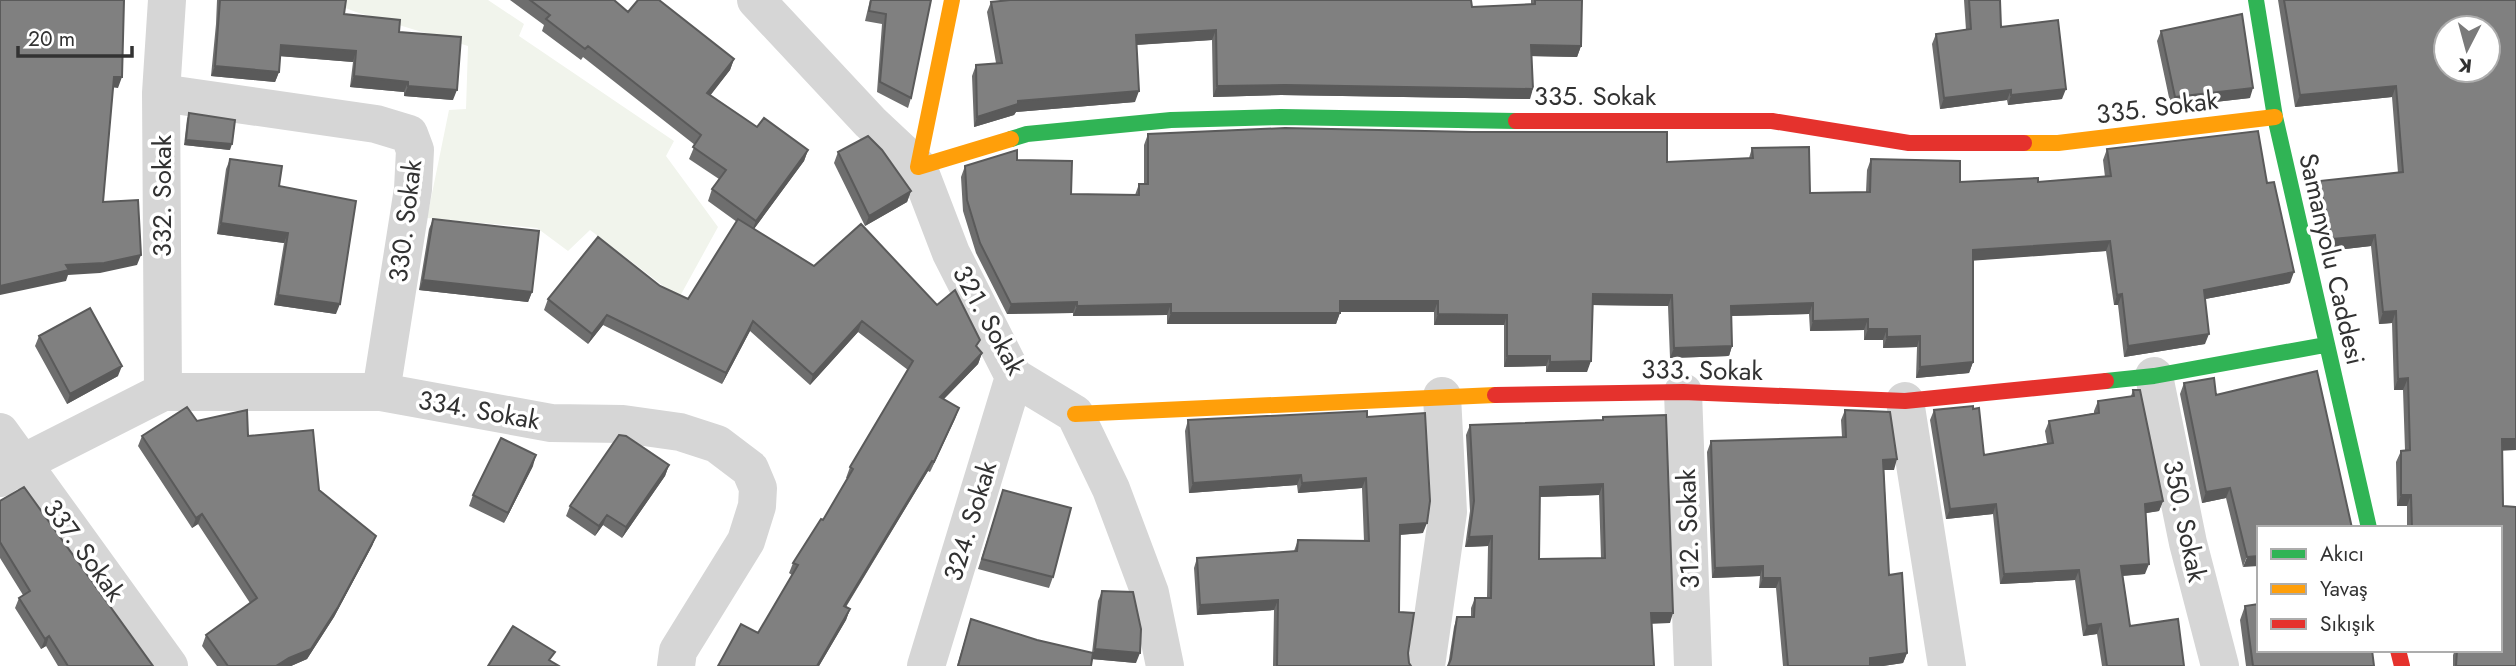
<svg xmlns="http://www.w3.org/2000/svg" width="2516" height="666" viewBox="0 0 2516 666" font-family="Jost,sans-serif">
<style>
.green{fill:#f1f4ec}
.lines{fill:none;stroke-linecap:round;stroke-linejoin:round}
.street{stroke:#d6d6d6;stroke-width:38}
.fast{stroke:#30b455;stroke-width:16}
.slow{stroke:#ff9f0a;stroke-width:16}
.jam{stroke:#e5322d;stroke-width:16}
.wall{fill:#6e6e6e;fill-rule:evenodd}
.shaded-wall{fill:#5a5a5a}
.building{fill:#808080;stroke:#5a5a5a;stroke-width:2;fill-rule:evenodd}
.labels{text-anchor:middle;stroke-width:7;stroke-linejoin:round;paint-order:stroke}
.street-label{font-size:26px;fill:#323232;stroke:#fff}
</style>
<rect width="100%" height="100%" fill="#fff"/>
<path class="green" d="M324 0H488L524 24 519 36 674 141 666 156 718 227 679 298 590 230 568 251 537 228 427 218 449 110 466 109 468 46 356 12Z"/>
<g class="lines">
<path class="street" d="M756 0 870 122 918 167 951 253 1014 377 1075 414 1111 489 1150 593 1165 666
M161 93 376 124 409 134 415 150 413 189 381 392
M2154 376 2188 543 2220 666
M163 392 161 93 167 0
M1683 392 1693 666
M1905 401 1947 666
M0 432 169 666
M0 478 21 464 163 392H381L551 423 623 424 680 432 717 444 750 469 758 488 757 506 746 541 678 651 676 666
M926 666 1014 377
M1426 666 1448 512 1442 396"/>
<path class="fast" d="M2256 0 2275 117 2369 528
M1011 139 1027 134 1171 120 1281 117 1516 121
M2106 381 2154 376 2325 345"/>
<path class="slow" d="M952 0 918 167 1011 139
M2024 143H2058L2275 117
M1075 414 1495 395"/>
<path class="jam" d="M1516 121H1772L1909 143H2024
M1495 395 1683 392 1905 401 2106 381
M2398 650 2402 666"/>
</g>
<path class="wall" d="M217 0H346L344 14 399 32 453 100 404 96V92L350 87 353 62 280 56 279 72 275 82 211 76 216 24Z
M510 0H614L628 12 734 59 730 70 710 95 757 127 808 150 804 161 754 229 814 266 977 347 982 353 978 364 944 399 959 408 930 472 928 471 846 607 850 609 846 620 819 666H718L758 633 792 575 789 573 793 563 823 520 848 478H846L850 467 908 370 858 332 810 385 750 331 722 384 603 325 588 344 544 310 548 299 660 286 688 299 737 222 708 201 712 189 719 179 689 159 695 145 583 57 581 60 542 31 544 25Z
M870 0H931L911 98 908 108 877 92 882 24 865 21Z
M1531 0H1582L1581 46 1577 57 1532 56 1530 99 1281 95 1213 97 1212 40 1137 45 1135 102 1016 112 1014 115 974 127 972 76 976 65 996 63 987 12 991 2 1472 7 1531 4Z
M1964 0H2000L2001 27 2062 99 2008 105 2007 100 1940 109 1932 44 1936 34 1966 30Z
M2278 0H2516L2502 450 2503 506 2516 666H2453V655L2455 650H2500V528H2407V506H2397L2396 462 2401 451 2405 450 2403 390H2394L2392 323 2379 324 2371 246 2328 251 2315 193 2319 181 2398 173 2392 97 2295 107Z
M2161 31 2250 98 2171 107 2157 41Z
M189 113 230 150 184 145 187 119Z
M1148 134 1667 162 1749 158 1752 148 1810 193 1866 192 1867 170 1871 159 1960 182H2038L2105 177 2103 160 2107 149 2267 183 2290 283 2205 299V344L2124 357 2118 305H2114L2106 251 1973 260V362L1969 373 1916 378 1917 347 1883 348V340H1864V330L1810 331 1809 314 1732 316V346L1729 356 1670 358 1668 306 1593 305 1587 372H1546V366L1504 367V325H1434V312H1340L1336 324H1167V315L1073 316V313L1007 314 976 253 963 211 961 177 965 166 1017 160 1071 194 1135 195 1139 184H1144V145Z
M838 152 911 191 907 202 865 226 834 163Z
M230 159 279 186 336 314 274 305 284 243 217 234 226 169Z
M433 219 532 292 528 302 419 290 429 229Z
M39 336 118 376 67 404 35 346Z
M2317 371 2243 567 2226 498 2202 503 2180 394 2184 383 2216 395Z
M2133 390 2163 501 2159 511 2145 513V574L2123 576 2130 626 2184 666H2102L2097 634 2083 636 2075 580 2000 584 1993 514 1946 519 1930 420 1934 410 1984 455 2047 443 2045 431 2049 421 2094 413V411L2098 401 2131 396Z
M1845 410 1894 470H1884L1889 575 1907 653 1903 663 1883 666H1783L1776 588H1759L1760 576 1712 578 1707 452 1711 441 1842 437 1841 420Z
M1367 417 1423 533 1400 535 1399 612 1408 653 1409 663 1411 666H1273L1274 610 1197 615 1194 568 1197 558 1294 551 1298 540 1364 541 1362 488 1298 493 1297 485 1189 493 1185 431 1188 420Z
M1603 417 1670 623H1652L1448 666 1454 627 1457 617H1471V608L1475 598H1487L1488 546 1465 547 1470 511 1466 435 1470 425 1602 420ZM1599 495 1601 558 1539 559 1540 497Z
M197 421 248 436 319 490 376 536 372 546 334 617 307 659 291 666H217L202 646 206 635 250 603 198 524 192 528 138 446 142 436Z
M669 465 665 476 622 538 603 525 595 536 566 516 570 506Z
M533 466 504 523 469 506 473 495Z
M1003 490 1053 577 1049 588 978 569Z
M0 501 153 666H58L46 646 41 649 15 608 19 598 23 595 0 558Z
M1102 591 1136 663 1092 659 1091 666H957L971 619 1037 640 1092 653 1098 601Z
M2245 606 2374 666H2246L2240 620Z"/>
<path class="shaded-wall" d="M1216 30 1212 40 1133 45 1136 35Z
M281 45 356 51 353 62 278 56Z
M1531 45 1581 46 1577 57 1527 56Z
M734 59 730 70 703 105 707 93Z
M215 66 279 72 275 82 211 76Z
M354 76 408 82 404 92 350 87Z
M114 77H122L118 88 110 87Z
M1285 85 1533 89 1530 99 1281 95 1213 97 1217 86Z
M408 86 457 90 453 100 404 96Z
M2396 86 2392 97 2295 107 2300 95Z
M2253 88 2250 98 2171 107 2175 97Z
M2066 89 2062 99 2008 105 2011 95Z
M2011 90 2007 100 1940 109 1944 98Z
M1139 91 1135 102 1016 112 1014 115 974 127 977 117 1018 101Z
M186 140 232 144 230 150 184 145Z
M808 150 804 161 751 233 756 221Z
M911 191 907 202 865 226 869 216Z
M221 223 288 233 284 243 217 234Z
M2375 235 2371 246 2328 251 2332 239Z
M2110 241 2106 251 1969 261 1973 250Z
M141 255 137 265 100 273 68 275 66 281 0 295V286L66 265Z
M2294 272 2290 283 2200 300 2204 290Z
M423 280 532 292 528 302 419 290Z
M1593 294 1672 295 1668 306 1589 305Z
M2122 294 2118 305H2114L2117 295Z
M278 295 340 304 336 314 274 305Z
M1340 301H1438L1434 312H1336Z
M1077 302 1073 313 1007 314 1011 304Z
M1813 303 1809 314 1727 316 1731 306Z
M1171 304 1167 315 1073 316 1077 306Z
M2396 311 2392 323 2379 324 2383 312Z
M1171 313H1340L1336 324H1167Z
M1438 314 1507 315 1504 325H1434Z
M607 315 603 325 588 344 592 334Z
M1868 319 1864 330 1810 331 1813 321Z
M753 321 750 331 722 384 726 373Z
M862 321 858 332 810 385 813 375Z
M1868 329H1887L1883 340H1864Z
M2209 334 2205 344 2124 357 2128 346Z
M1920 336 1917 347 1883 348 1887 337Z
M1732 346 1729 356 1670 358 1674 348Z
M982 353 978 364 936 407 940 397Z
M1507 356H1550L1546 366 1504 367Z
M1591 361 1587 372H1546L1550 362Z
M1973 362 1969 373 1916 378 1920 367Z
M122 366 118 376 67 404 70 394Z
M2408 378 2403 390H2394L2398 379Z
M959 408 955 419 930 472 934 462Z
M2502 439H2516V450L2497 451Z
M536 455 533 466 504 523 508 513Z
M1897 459 1894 470H1880L1883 460Z
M932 461 928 471 840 616 844 606Z
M669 465 665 476 622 538 626 527Z
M1301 475 1297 485 1189 493 1193 483Z
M1366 478 1362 488 1298 493 1302 483Z
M1603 484 1599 495 1537 497 1540 487Z
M2230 488 2226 498 2202 503 2206 492Z
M2401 495H2411L2407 506H2397Z
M2163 501 2159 511 2141 514 2145 504Z
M1996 504 1993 514 1946 519 1950 509Z
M202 514 198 524 192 528 196 518Z
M607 515 603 525 595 536 599 526Z
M1427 523 1423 533 1396 535 1400 525Z
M376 536 372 546 334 617 307 659 291 666H276Z
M1492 536 1488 546 1465 547 1469 537Z
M2259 556V566L2243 567 2247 557Z
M2149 564 2145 574 2118 576 2121 566Z
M1763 566 1760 576 1712 578 1715 568Z
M2079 570 2075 580 2000 584 2004 574Z
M1763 578H1780L1776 588H1759Z
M1278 600 1274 610 1197 615 1200 605Z
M850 609 846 620 819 666H817Z
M1651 613H1673L1670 623 1648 624Z
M2101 624 2097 634 2083 636 2087 626Z
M49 636 46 646 41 649 45 639Z
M1095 649 1140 653 1136 663 1091 659Z
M1907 653 1903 663 1883 666H1867L1870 658Z"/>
<path class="building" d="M0 0H124L122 77H114L103 202 138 200 141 255 104 263 66 265 69 270 0 286Z
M220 0H346L344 14 400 20 399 32 461 37 457 90 408 86V82L354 76 356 51 281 45 279 72 215 66Z
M530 0H614L628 12 638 0H659L734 59 707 93 757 127 764 118 808 150 756 221 712 189 726 170 693 147 701 135 588 46 585 49 546 19 550 15Z
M871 0H931L911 98 880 82 886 14 869 11Z
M1010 0H1471L1472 7 1535 4V0H1582L1581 46 1531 45 1533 89 1285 85 1217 86 1216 30 1136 35 1139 91 1018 101V104L977 117 976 65 1002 63 991 2Z
M1969 0H2000L2001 27 2058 20 2066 89 2011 95V90L1944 98 1936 34 1971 29Z
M2284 0H2516V439H2502L2503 506 2516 507V666H2456L2457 650H2500V528H2412L2411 495H2401V451L2410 450 2408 378 2398 379 2396 311 2383 312 2375 235 2332 239 2319 181 2403 172 2396 86 2300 95ZM2446 28H2488V70H2446Z
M2242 14 2253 88 2175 97 2161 31Z
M189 113 235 120 232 144 186 140Z
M1285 128 1472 132H1667V162L1753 158 1752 148 1809 147 1810 193 1870 192 1871 159 1960 161V182L2038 178V182L2111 176 2107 149 2258 131 2267 183 2274 182 2294 272 2204 290 2209 334 2128 346 2122 294 2117 295 2110 241 1973 250V362L1920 367V336L1887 337V329H1868V319L1813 321V303L1731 306 1732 346 1674 348 1672 295 1593 294 1591 361 1550 362V356H1507V315L1438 314V301H1340V313H1171V304L1077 306V302L1011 304 980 243 967 200 965 166 1017 150V160L1072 161 1071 194 1139 195V184H1148V134Z
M868 136 882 150 911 191 869 216 838 152Z
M230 159 282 166 279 186 356 201 340 304 278 295 288 233 221 223Z
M433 219 539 231 532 292 423 280Z
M738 219 814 266 861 224 937 305 955 290 980 340 976 346 982 353 940 397 959 408 934 462 932 461 844 606 850 609 817 666H718L741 624 758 633 798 565 793 563 821 519 823 520 853 469 850 467 913 361 862 321 813 375 753 321 726 373 607 315 592 334 548 299 598 237 660 286 688 299Z
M90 308 122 366 70 394 39 336Z
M2317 371 2352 528H2259V556L2247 557 2230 488 2206 492 2184 383 2214 378 2216 395Z
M2133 390H2140L2163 501 2145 504 2149 564 2121 566 2130 626 2178 619 2184 666H2107L2101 624 2087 626 2079 570 2004 574 1996 504 1950 509 1934 410 1973 406V409L1979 408 1984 455 2053 443 2049 421 2099 413 2098 401 2134 396Z
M187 407 197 421 247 410 248 436 313 430 319 490 376 536 338 607 311 649 289 658 276 666H228L206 635 257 598 202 514 196 518 142 436Z
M1845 410 1890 412 1897 459 1883 460 1889 575 1902 573 1907 653 1870 658V666H1788L1780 578H1763V566L1715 568 1711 441 1846 437Z
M1367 411V417L1425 413 1430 501 1427 523 1400 525 1399 612 1414 613 1408 653 1409 663 1411 666H1277L1278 600 1200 605 1197 558 1297 551 1298 540 1369 541 1366 478 1302 483 1301 475 1193 483 1188 420Z
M1666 415 1673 613H1651L1654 666H1448L1451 659 1457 617H1474L1475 598H1491L1492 536 1469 537 1474 501 1470 425 1603 420V417ZM1603 484 1605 558 1539 559 1540 487Z
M619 435 626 436 669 465 626 527 607 515 599 526 570 506Z
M501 438 536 455 508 513 473 495Z
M24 487 153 666H68L49 636 45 639 19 598 30 591 0 542V501Z
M1003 490 1071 508 1053 577 982 559Z
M1102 591 1133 592 1141 629 1140 653 1095 649Z
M2259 604V650H2372L2374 666H2253L2245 606Z
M971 619 1037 640 1093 653 1091 666H958Z
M513 626 555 652 549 660 559 666H488Z"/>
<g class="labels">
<g class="street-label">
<text x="1595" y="105">335. Sokak</text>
<text transform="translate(2157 107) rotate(-7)" y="9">335. Sokak</text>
<text transform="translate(162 196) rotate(-90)" y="9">332. Sokak</text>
<text transform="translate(405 221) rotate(-83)" y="9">330. Sokak</text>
<text transform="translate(2332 259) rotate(77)" y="9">Samanyolu Caddesi</text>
<text transform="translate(989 320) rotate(61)" y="9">321. Sokak</text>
<text transform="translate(1702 370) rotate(1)" y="9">333. Sokak</text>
<text transform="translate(479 410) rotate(10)" y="9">334. Sokak</text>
<text transform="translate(970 521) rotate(-73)" y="9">324. Sokak</text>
<text transform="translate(2185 521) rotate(78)" y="9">350. Sokak</text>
<text transform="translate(1688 529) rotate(-92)" y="9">312. Sokak</text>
<text transform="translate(84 550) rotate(54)" y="9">337. Sokak</text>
</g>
</g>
<rect x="2257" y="526" width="245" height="126" fill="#ffffff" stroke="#adadad" stroke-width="2"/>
<rect x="2271" y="549" width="35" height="10" fill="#30b455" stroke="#adadad" stroke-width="2"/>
<text x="2320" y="561" font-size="21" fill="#323232">Akıcı</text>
<rect x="2271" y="584" width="35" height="10" fill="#ff9f0a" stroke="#adadad" stroke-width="2"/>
<text x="2320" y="596" font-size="21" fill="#323232">Yavaş</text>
<rect x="2271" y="619" width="35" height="10" fill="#e5322d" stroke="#adadad" stroke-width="2"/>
<text x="2320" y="631" font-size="21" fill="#323232">Sıkışık</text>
<g transform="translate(2467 49) rotate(186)"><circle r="33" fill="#ffffff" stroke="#adadad" stroke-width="2"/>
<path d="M0-5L12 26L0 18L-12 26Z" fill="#7a7a7a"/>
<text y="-10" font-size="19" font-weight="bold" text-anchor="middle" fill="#323232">K</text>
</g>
<path d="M18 46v10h114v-10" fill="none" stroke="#323232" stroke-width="3.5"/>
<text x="28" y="46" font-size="21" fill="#323232" stroke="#ffffff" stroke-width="5" paint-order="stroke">20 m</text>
</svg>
